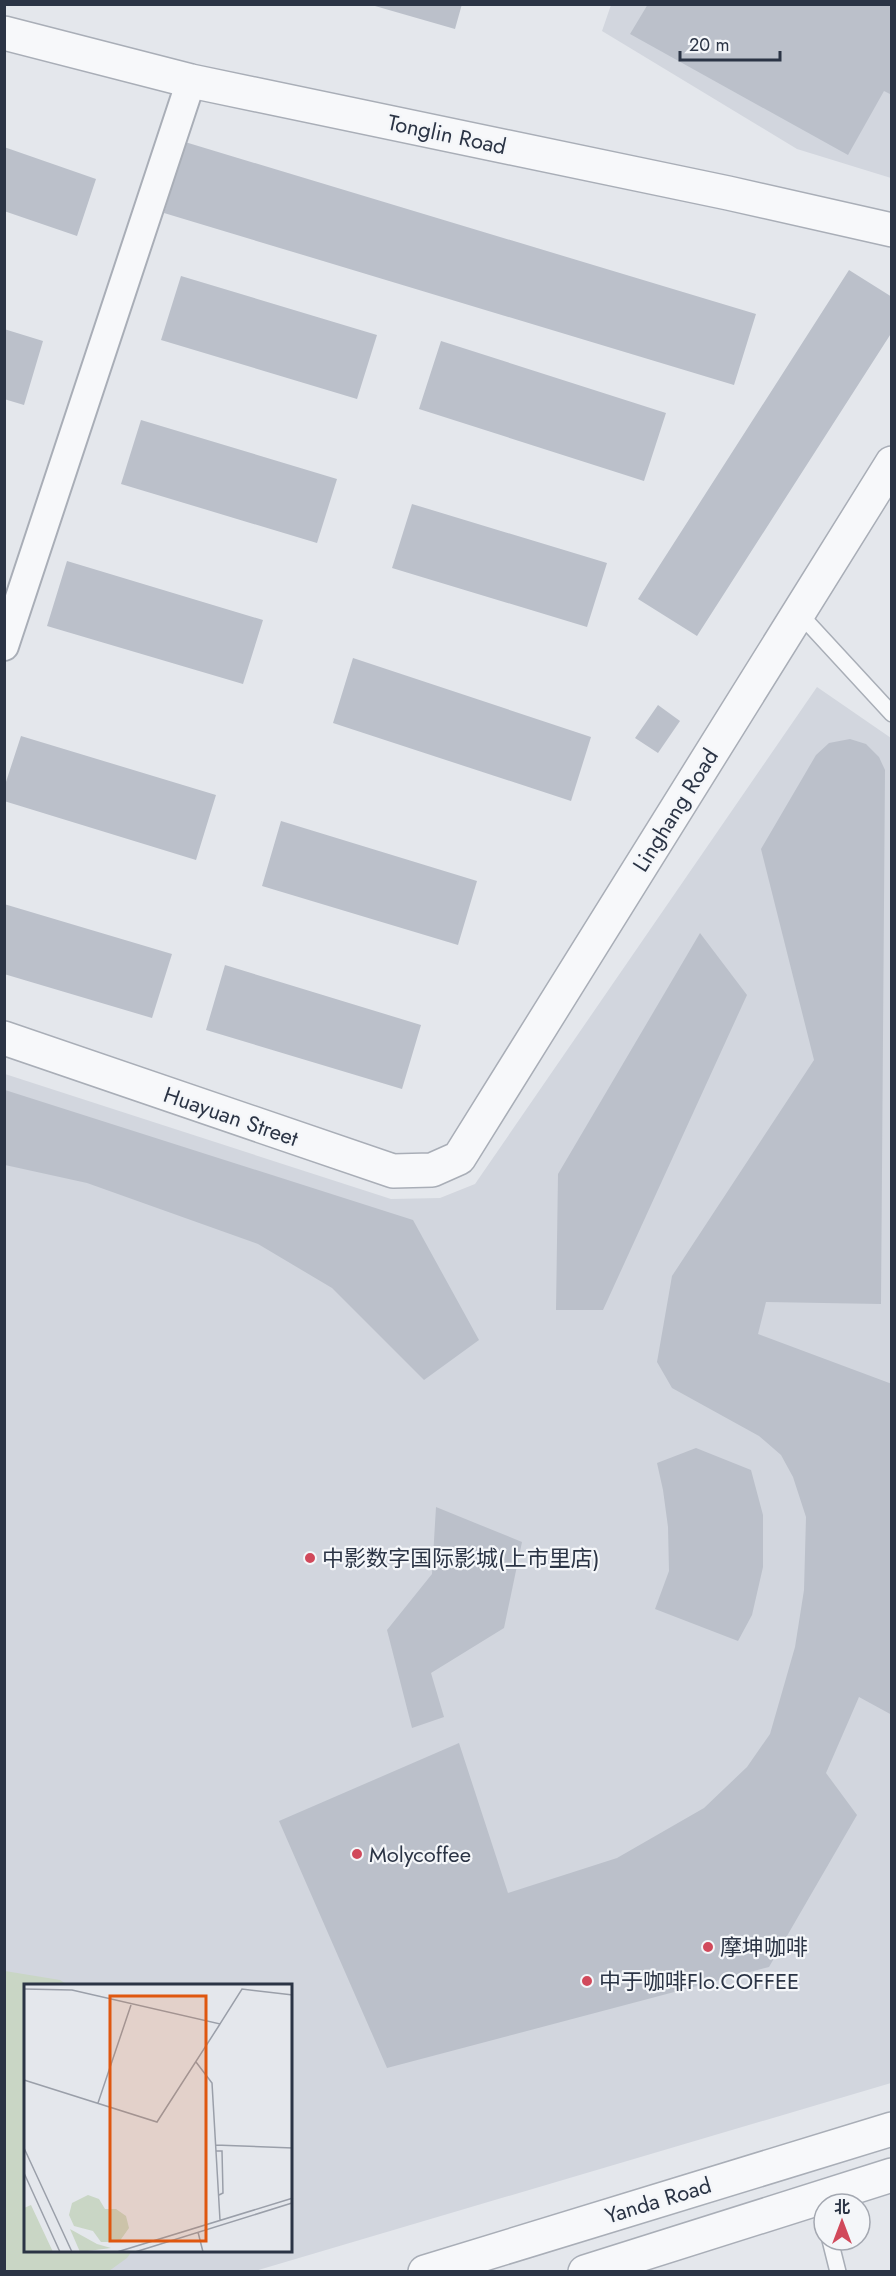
<svg xmlns="http://www.w3.org/2000/svg" width="896" height="2276" viewBox="0 0 896 2276" font-family="Jost,'Noto Sans SC',sans-serif">
<style>
.built{fill:#d2d6de;fill-rule:evenodd}
.green{fill:#c9d6c5}
.building{fill:#bbc0ca}
.lines{fill:none;stroke-linecap:round;stroke-linejoin:round}
.service-casing{stroke:#a9aeb7;stroke-width:18}
.minor-casing{stroke:#a9aeb7;stroke-width:32}
.tertiary-casing{stroke:#a9aeb7;stroke-width:36}
.service{stroke:#f7f8fa;stroke-width:15}
.minor{stroke:#f7f8fa;stroke-width:28}
.tertiary{stroke:#f7f8fa;stroke-width:33}
.poi-dot{fill:#d1495b;stroke:#f4f6f9;stroke-width:2}
.labels{text-anchor:middle;stroke-width:4.5;stroke-linejoin:round;paint-order:stroke}
.street-label{font-size:22px;fill:#2b3445;stroke:#f4f6f9}
.poi-label{font-size:22px;fill:#2b3445;stroke:#f4f6f9;text-anchor:start}
.inset-road{fill:none;stroke:#9a9fa9;stroke-width:1.5}
.view{fill:#df570f;fill-opacity:0.15;stroke:#df570f;stroke-width:3}
.inset-edge{fill:none;stroke:#2b3445;stroke-width:3}
</style>
<rect width="100%" height="100%" fill="#e4e7ec"/>
<path class="built" d="M611 5H891V178L797 149 602 31Z
M817 687 891 738V2083L255 2271 5 2272V1074L391 1199 440 1198 475 1184ZM26 1985H291V2250H26Z"/>
<path class="green" d="M5 1971 60 1980 68 1985H26V2250L132 2251 127 2258 109 2271H5Z"/>
<path class="building" d="M368 4H462L455 29Z
M648 4H892V95L884 91 848 155 630 34Z
M185 142 756 314 734 385 164 213Z
M4 147 96 179 77 236 4 211Z
M849 270 892 297V332L697 636 638 599Z
M181 276 377 335 357 399 161 340Z
M4 329 43 341 24 405 4 399Z
M441 341 666 413 644 481 419 409Z
M141 420 337 479 317 543 121 484Z
M412 504 607 563 587 627 392 568Z
M67 561 263 620 243 684 47 626Z
M353 658 591 737 571 801 333 723Z
M658 705 680 721 658 753 635 738Z
M21 736 216 795 196 860 4 801V788Z
M850 739 866 744 879 757 885 770 881 1304 766 1302 758 1334 892 1384V1715L859 1697 826 1773 857 1815 769 1967 387 2068 279 1821 459 1743 508 1893 617 1858 704 1808 747 1767 770 1734 795 1647 804 1590 806 1517 793 1477 781 1455 759 1436 672 1388 657 1362 672 1276 814 1060 761 849 816 755 829 743Z
M281 821 477 881 458 945 262 886Z
M4 904 172 954 152 1018 4 974Z
M700 933 747 995 603 1310H556L558 1174Z
M225 965 421 1025 402 1089 206 1030Z
M5 1090 413 1220 479 1340 424 1380 332 1288 258 1244 87 1183 5 1165Z
M696 1448 751 1470 763 1515V1567L752 1615 738 1641 655 1609 669 1571 668 1527 663 1490 657 1463Z
M436 1507 522 1542 504 1628 431 1673 444 1717 412 1728 387 1630 432 1574Z"/>
<g class="lines">
<g class="service-casing">
<path id="service" d="M798 612 892 714
M830 2240 838 2272"/>
</g>
<g class="minor-casing">
<path id="minor" d="M4 646 191 81"/>
</g>
<g class="tertiary-casing">
<path id="tertiary" d="M4 33 191 81 728 193 892 230
M4 1038 393 1171 432 1170 459 1158 892 463
M425 2272 892 2129
M585 2272 892 2175"/>
</g>
<use href="#service" class="service"/>
<use href="#minor" class="minor"/>
<use href="#tertiary" class="tertiary"/>
</g>
<g class="poi-dot">
<circle cx="310" cy="1558" r="6"/>
<circle cx="357" cy="1854" r="6"/>
<circle cx="708" cy="1947" r="6"/>
<circle cx="587" cy="1981" r="6"/>
</g>
<g class="labels">
<g class="street-label">
<text transform="translate(447 134) rotate(12)" y="8">Tonglin Road</text>
<text transform="translate(675 810) rotate(-58)" y="8">Linghang Road</text>
<text transform="translate(231 1116) rotate(19)" y="8">Huayuan Street</text>
<text transform="translate(658 2200) rotate(-17)" y="8">Yanda Road</text>
</g>
<g class="poi-label">
<text x="322" y="1566">中影数字国际影城(上市里店)</text>
<text x="369" y="1862">Molycoffee</text>
<text x="720" y="1955">摩坤咖啡</text>
<text x="599" y="1989">中于咖啡Flo.COFFEE</text>
</g>
</g>
<g transform="translate(24 1984)">
<rect width="268" height="268" fill="#e4e7ec"/>
<path d="M64 211 75 215 81 225H92L102 232 105 244 95 258H77L69 247 50 242 45 231 48 219ZM7 221 29 268H0V224ZM46 245 73 260 87 264 56 268Z" fill="#c9d6c5"/>
<path class="inset-road" d="M0 5 48 6 196 40 218 5 269 11M172 78 188 99 196 236M0 96 133 138 196 40M74 119 107 21M191 161 269 164M0 164 48 268M192 167H198L199 209 195 211M0 189 36 268M174 248 179 268M93 268 269 214M111 268 268 219"/>
<path class="view" d="M86 12H182V257H86Z"/>
<rect width="268" height="268" class="inset-edge"/>
</g>
<rect width="896" height="2276" fill="none" stroke="#2b3445" stroke-width="12"/>
<g transform="translate(842 2222)"><circle r="28" fill="#f4f6f9" stroke="#a4a8b1" stroke-width="1.5"/>
<path d="M0-4.5L10 22L0 15L-10 22Z" fill="#d1495b"/>
<text y="-9" font-size="16" font-weight="bold" text-anchor="middle" fill="#2b3445">北</text>
</g>
<path d="M680 51v9h100v-9" fill="none" stroke="#2b3445" stroke-width="3"/>
<text x="689" y="51" font-size="18" fill="#2b3445" stroke="#f4f6f9" stroke-width="4.5" paint-order="stroke">20 m</text>
</svg>
